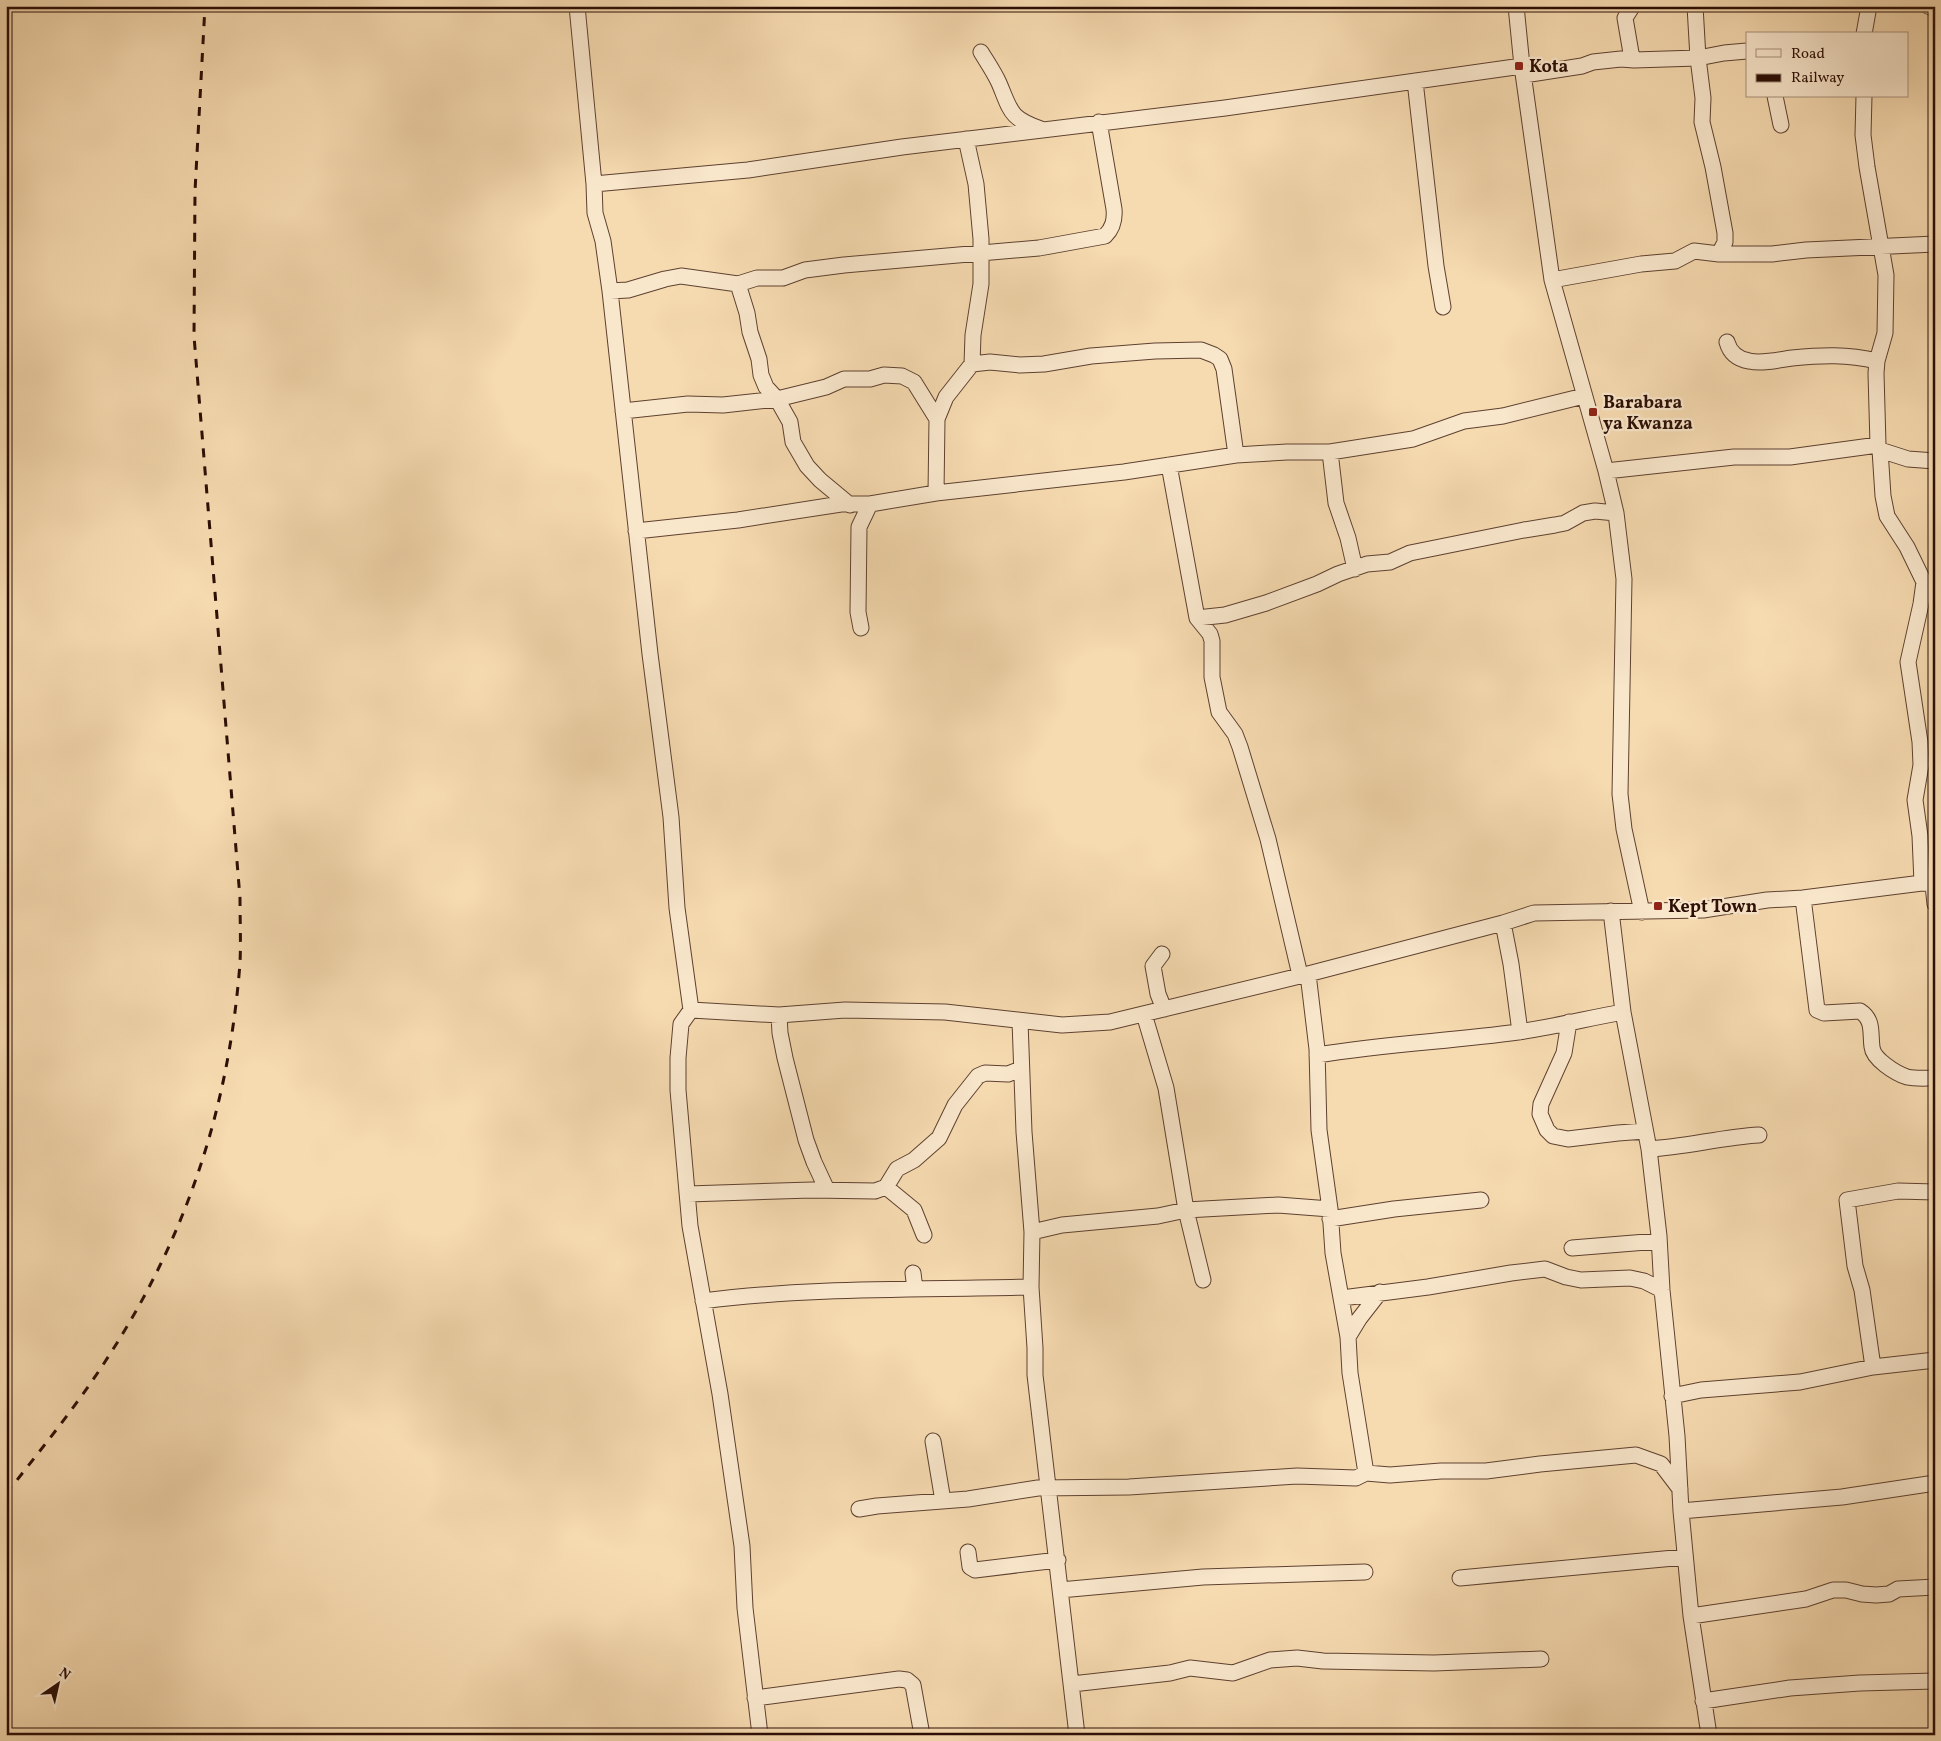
<svg xmlns="http://www.w3.org/2000/svg" width="1941" height="1741" viewBox="0 0 1941 1741" font-family="Vollkorn,serif">
<style>
.lines{fill:none;stroke-linecap:round;stroke-linejoin:round}
.minor-casing{stroke:#5e4130;stroke-width:17}
.minor{stroke:#f9e7cc;stroke-width:15}
.rail{stroke:#2b0e05;stroke-width:3;stroke-dasharray:9 9;stroke-linecap:butt}
.poi-dot{fill:#8f2418;stroke:#f9e7cc;stroke-width:2}
.labels{text-anchor:middle;stroke-width:4.5;stroke-linejoin:round;paint-order:stroke}
.poi-label{font-size:18px;font-weight:bold;fill:#2b0e05;stroke:#f9e7cc;text-anchor:start}
</style>
<rect width="100%" height="100%" fill="#f6dab0"/>
<filter id="stains"><feTurbulence type="fractalNoise" baseFrequency=".004" numOctaves="4"/><feColorMatrix values="0 0 0 0 .2 0 0 0 0 .09 0 0 0 0 .02 0 0 0 .5 -.17"/></filter>
<radialGradient id="worn" r=".72"><stop offset=".6" stop-color="#630" stop-opacity="0"/><stop offset="1" stop-color="#630" stop-opacity=".3"/></radialGradient>
<g class="lines">
<g class="minor-casing">
<path id="minor" d="M577 6 594 184 595 213 603 241 610 291 650 654 671 817 677 908 691 1010 681 1024 678 1058V1090L690 1226 720 1394 742 1546 745 1608 760 1735
M1516 6 1522 66 1552 280 1606 471 1616 513 1624 579 1620 794 1624 829 1642 912
M1695 6 1698 58 1703 98 1702 122 1713 167 1725 233V242L1719 254
M1928 6 1935 9
M1632 7 1625 18 1631 53 1634 60
M1864 34 1869 6
M981 52C987 62 994 72 999 83 1011 111 1009 118 1041 129
M1524 75 1582 66 1593 62 1621 59 1634 60 1698 58 1724 53 1747 51
M1415 81 1436 266 1443 307
M1775 96 1781 125
M1864 96 1863 135 1867 167 1886 275 1885 333 1877 361 1876 373 1878 445 1880 450 1883 496 1887 516 1907 547 1924 582 1921 604 1908 662 1920 742 1921 765 1915 800 1920 836 1922 883
M594 184 748 170 902 147 1225 108 1522 66
M1552 280 1641 264 1675 261 1694 251 1719 254H1772L1806 250 1935 244
M738 284 747 313 750 332 759 359 761 375 766 387 777 399 790 422 793 442 807 466 820 480 850 505
M610 291 628 290 665 279 681 276 738 284 757 278H783L805 270 844 265 1039 248 1105 236C1113 228 1115 220 1114 209L1099 122
M1727 342C1730 353 1737 359 1749 361 1762 364 1778 360 1792 358 1822 355 1847 354 1877 361
M972 364 990 362 1020 365 1044 364 1091 356 1155 351 1201 350 1214 355 1220 359 1224 369 1236 455
M623 411 688 404 723 405 777 399 826 387 844 379H870L884 375 902 376 914 382 937 419
M1880 450 1908 459 1935 461
M1330 452 1336 503 1348 538 1355 569
M1169 465 1197 618 1210 634 1212 641V677L1219 712 1235 734 1240 747 1268 839 1300 975
M1606 471 1734 457H1790L1878 445
M936 493 937 419 946 397 972 364 973 335 981 284V239L976 184 966 139
M636 531 738 520 841 504H870L936 493 1124 472 1236 455 1287 452H1330L1413 439 1464 421 1503 416 1584 396
M1197 618 1225 615 1266 603 1317 584 1338 574 1367 564 1390 562 1410 553 1524 530 1555 525 1565 523 1583 513 1595 511 1616 513
M861 628 858 612 859 527 870 504
M1933 885 1935 904
M1803 898 1817 1010 1824 1013 1860 1011C1874 1020 1870 1033 1872 1047 1873 1059 1895 1073 1907 1077 1916 1079 1926 1078 1935 1078
M1611 911 1623 1012 1649 1149 1659 1236 1662 1290 1677 1436 1681 1511 1691 1616 1709 1735
M1503 923 1511 964 1520 1032
M1162 954 1153 966 1158 994 1164 1009
M1308 974 1317 1049 1319 1130 1330 1209 1333 1253 1348 1337 1350 1373 1366 1473
M691 1010 779 1015 845 1010 945 1012 1062 1025 1110 1022 1308 974 1503 923 1534 913 1703 910 1767 900 1803 898 1922 883 1935 884
M1144 1014 1166 1088 1186 1210 1203 1280
M779 1015 780 1033 785 1058 806 1140 814 1162 827 1190
M1020 1021 1024 1132 1032 1232 1031 1287 1035 1348V1375L1077 1735
M1569 1022 1564 1053 1541 1104 1540 1114 1547 1130 1553 1136 1568 1139 1618 1133 1645 1131
M1317 1055C1384 1044 1452 1041 1518 1032 1554 1027 1589 1018 1623 1012
M1649 1149C1686 1147 1722 1137 1759 1135
M886 1187 914 1210 924 1235
M688 1194 812 1190 875 1191 886 1187 897 1169 914 1160 939 1138 955 1105 978 1076 985 1073 1008 1074 1021 1069
M1330 1219 1394 1209 1481 1200
M1032 1232 1062 1225 1158 1216 1186 1210 1278 1205 1330 1209
M1572 1248 1659 1241
M913 1273 915 1289
M1342 1298 1428 1287 1511 1273 1545 1269 1566 1277 1581 1280 1630 1278 1644 1281 1662 1290
M703 1301C812 1287 922 1290 1031 1287
M1348 1337 1359 1319 1380 1292
M1873 1367 1862 1290 1855 1266 1847 1200 1898 1191 1935 1192
M1672 1396 1701 1390 1800 1382 1873 1367 1935 1360
M933 1441 943 1501
M859 1509 877 1506 968 1499 1038 1488 1129 1487 1297 1476 1356 1478 1366 1473 1390 1475 1441 1471H1486L1540 1464 1636 1455 1661 1464 1680 1489
M1681 1511 1842 1497 1935 1483
M968 1552 970 1567 975 1570 1058 1560
M1460 1578 1685 1557
M1060 1590 1203 1577 1365 1572
M1691 1616 1806 1599 1833 1590H1846L1862 1594 1876 1595 1889 1594 1898 1589 1935 1587
M1072 1684 1170 1673 1190 1668 1233 1673 1270 1660 1297 1658 1323 1661 1434 1663 1541 1659
M755 1698 899 1679 907 1680 913 1685 922 1735
M1703 1701 1790 1688 1860 1683 1935 1681"/>
</g>
<use href="#minor" class="minor"/>
<path class="rail" d="M6 1494C42 1448 79 1403 110 1354 188 1233 229 1106 240 963 241 941 240 920 240 898L194 336 195 191 205 6"/>
</g>
<g class="poi-dot">
<rect x="1514" y="61" width="10" height="10" rx="2.5"/>
<rect x="1588" y="407" width="10" height="10" rx="2.5"/>
<rect x="1653" y="901" width="10" height="10" rx="2.5"/>
</g>
<g class="labels">
<g class="poi-label">
<text x="1529" y="72">Kota</text>
<text x="1603" y="408">Barabara<tspan x="1603" dy="21">ya Kwanza</tspan></text>
<text x="1668" y="912">Kept Town</text>
</g>
</g>
<rect width="1941" height="1741" fill="none" stroke="#f6dab0" stroke-width="25"/>
<rect x="8" y="8" width="1926" height="1726" fill="none" stroke="#2b0e05" stroke-width="2.5"/>
<rect x="12" y="12" width="1916" height="1716" fill="none" stroke="#2b0e05"/>
<rect x="1746" y="32" width="162" height="65" fill="#f9e7cc" stroke="#a7907c"/>
<rect x="1756" y="49" width="25" height="8" fill="#f9e7cc" stroke="#a7907c"/>
<text x="1791" y="58" font-size="15" fill="#2b0e05">Road</text>
<rect x="1756" y="74" width="25" height="8" fill="#2b0e05" stroke="#a7907c"/>
<text x="1791" y="82" font-size="15" fill="#2b0e05">Railway</text>
<g transform="translate(58 1684) rotate(34)" stroke="#f9e7cc" stroke-width="4" paint-order="stroke">
<path d="M0-4L9 19L0 12L-9 19Z" fill="#2b0e05"/>
<text y="-8" font-size="14" font-weight="bold" text-anchor="middle" fill="#2b0e05">N</text>
</g>
<rect width="100%" height="100%" filter="url(#stains)"/>
<rect width="100%" height="100%" fill="url(#worn)"/>
</svg>
